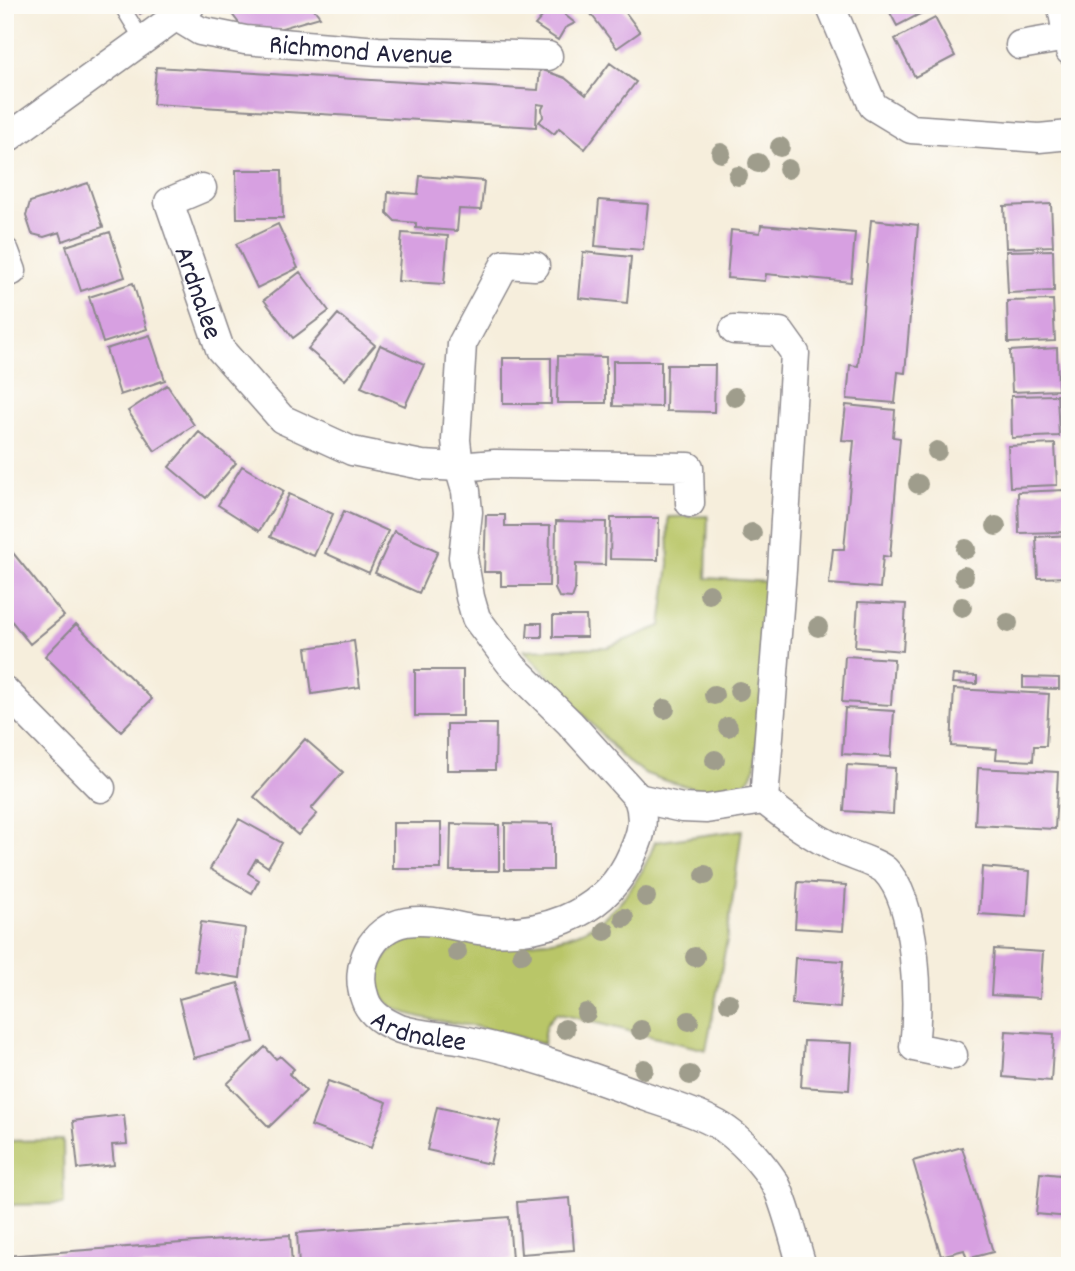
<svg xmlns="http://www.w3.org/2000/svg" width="1075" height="1271" viewBox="0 0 1075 1271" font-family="Dekko,sans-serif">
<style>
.green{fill:#b9c668;stroke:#6e7452;stroke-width:2}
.building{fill:#d7a0e1}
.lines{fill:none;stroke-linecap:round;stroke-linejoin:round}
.lane-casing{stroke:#8c888c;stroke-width:17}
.street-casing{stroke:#8c888c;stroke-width:31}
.lane{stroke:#fff;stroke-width:14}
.street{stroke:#fff;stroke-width:28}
.tree{fill:#9f9d8c}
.labels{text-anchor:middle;stroke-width:5;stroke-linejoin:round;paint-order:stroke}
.street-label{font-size:28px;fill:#22223b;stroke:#fdfcf7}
</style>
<rect width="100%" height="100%" fill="#fdfcf7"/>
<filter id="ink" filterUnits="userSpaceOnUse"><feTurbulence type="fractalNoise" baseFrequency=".0143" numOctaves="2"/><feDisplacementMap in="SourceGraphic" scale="14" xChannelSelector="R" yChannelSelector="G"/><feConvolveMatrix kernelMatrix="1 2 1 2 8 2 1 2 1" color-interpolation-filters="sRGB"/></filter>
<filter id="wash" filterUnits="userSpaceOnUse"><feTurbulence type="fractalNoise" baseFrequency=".00686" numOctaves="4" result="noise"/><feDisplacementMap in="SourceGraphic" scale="28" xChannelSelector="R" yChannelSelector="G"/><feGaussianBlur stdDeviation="1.57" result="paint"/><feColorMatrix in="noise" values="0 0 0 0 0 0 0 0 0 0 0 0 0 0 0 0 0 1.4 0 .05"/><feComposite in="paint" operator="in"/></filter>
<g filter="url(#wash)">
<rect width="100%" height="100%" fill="#f6eedc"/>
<path class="green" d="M708 516 706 578 770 582 755 768 751 777 744 783 722 792H709L666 781 644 773 623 758 524 650 608 647 661 626 669 564 668 517Z
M742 830 727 940 706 1050 556 1013C546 1023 543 1029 544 1044 524 1039 503 1032 482 1028 459 1023 408 1019 390 1005 363 985 386 942 415 936 441 931 477 944 504 946 515 947 526 944 536 942 550 941 564 938 577 933 613 920 643 877 655 842Z
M63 1140 64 1204 5 1205V1141Z"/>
<g id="blocks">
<path class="building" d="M134 5H154L140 14Z
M225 5H311L320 17 275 30 245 31Z
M544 5H569L562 9 565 15 575 23 565 28 558 40 535 25 548 10Z
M584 5H620L640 32 617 48Z
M886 5H937L897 26Z
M935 18 955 56 915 77 895 39Z
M610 63 636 82 585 149 559 128 554 134 539 122 543 117 542 109 544 105 537 104 536 127 153 104 156 67 538 90 540 69 565 78 586 95Z
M236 170H282L283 218H237Z
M420 176 484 181 481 210 459 209 457 231 416 228V223L395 221 387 213 388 192 418 194Z
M88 183 103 227 63 241 60 232 44 237 32 234 26 216 30 202Z
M599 200 648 204 643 250 595 246Z
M1051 204 1053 246 1006 248 1004 206Z
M871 220 918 225 905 373 898 372 895 403 847 399 850 365 858 366Z
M278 224 298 268 257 288 236 244Z
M761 225 855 233 851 282 766 274 765 281 727 278 731 230 760 233Z
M110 232 125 277 81 291 66 246Z
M402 233 448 236 444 284 398 281Z
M1053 250 1054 291 1008 293 1006 251Z
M583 252 631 257 627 303 579 298Z
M300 272 329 311 293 338 264 300Z
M133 283 147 329 103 343 89 297Z
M1053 300 1055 341 1008 343 1007 301Z
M338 314 375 345 345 380 308 349Z
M150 335 165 380 120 395 106 349Z
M380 345 424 365 405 406 361 387Z
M1057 348 1058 390 1012 392 1010 351Z
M558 356 606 357V403H557Z
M503 358H551V404H503Z
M613 361H661V407L613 406Z
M667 365H715L714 412 666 411Z
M167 385 194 425 155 451 128 411Z
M1057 395 1059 436 1012 438 1011 396Z
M846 405 895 410 893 437 900 438 890 557 883 556 880 588 829 584 833 549H844L854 441 842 440Z
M199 432 236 463 206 498 169 467Z
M1055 444 1057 485 1010 487 1008 446Z
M242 466 284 491 259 531 218 505Z
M1065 490 1066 532 1019 533 1018 492Z
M289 494 333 514 314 556 270 537Z
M344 511 388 531 369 573 325 553Z
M486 515H505V526H550L549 586H501V572H484Z
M611 518H659L658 560 610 559Z
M556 521 606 522 605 565 576 564 575 590 572 598 559 597 555 589Z
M394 531 438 551 419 593 375 573Z
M1070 535V577L1038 578 1036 537Z
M5 543 64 616 30 644 5 613Z
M858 602 906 604 903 651 855 647Z
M553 616H586L587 637H553Z
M528 623H542V637H527Z
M76 624 152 699 121 731 45 656Z
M354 641 360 687 312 694 306 648Z
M845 656 894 659 891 705 842 702Z
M415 670H463V716H415Z
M953 675 977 676V684L952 683Z
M1023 677 1059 678V689L1023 688Z
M954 689 1049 694 1046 746H1034L1033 761 996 759 997 749 951 746Z
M845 708 894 711 891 757 842 754Z
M447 724H496L495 770H447Z
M305 739 343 772 311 809 317 814 298 835 254 797Z
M847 765 895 768 893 814 844 811Z
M978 768 1058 772 1055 829 975 825Z
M239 819 282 843 268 867 256 859 248 873 259 880 252 893 210 869Z
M393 823H441V869H393Z
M505 823 553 824V870H505Z
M451 824 499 825V871H450Z
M982 867 1030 871 1027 917 979 914Z
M798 882 846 885 843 931 795 928Z
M201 922 245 928 240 978 194 971Z
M994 949 1043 952 1040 998 991 995Z
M795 958 843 961 840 1008 792 1004Z
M238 983 254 1042 194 1058 179 999Z
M1006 1031 1054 1034 1051 1081 1003 1077Z
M804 1041 852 1043 849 1090 801 1087Z
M265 1047 276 1059 280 1056 294 1069 289 1074 306 1091 269 1127 227 1084Z
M328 1081 387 1102 371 1148 311 1126Z
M437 1107 500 1121 490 1164 427 1150Z
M124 1115 127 1144 112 1145 114 1165 78 1169 73 1121Z
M962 1147 993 1252 967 1259 964 1250 941 1256 913 1161Z
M1040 1173 1070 1176V1217L1036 1214Z
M570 1198 574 1250 521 1254 517 1202Z
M509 1217 512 1260 428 1266H299L297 1233Z
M290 1235 292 1266H5V1256Z"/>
</g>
</g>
<g filter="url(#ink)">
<use href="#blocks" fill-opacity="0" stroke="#8c888c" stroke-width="2"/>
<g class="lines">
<g class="lane-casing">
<path id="lane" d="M121 5 143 41"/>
</g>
<g class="street-casing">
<g id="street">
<path d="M830 5 873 106 911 129 1039 138 1070 135"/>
<path d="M1062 7 1070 51"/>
<path id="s1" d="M177 17 200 31 245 40 378 51 548 56"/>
<path d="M1020 45 1067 37"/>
<path d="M5 140 190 6"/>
<path id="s2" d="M202 188 169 202 220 349 282 419 352 451 422 465 459 467 495 464 689 467 690 503"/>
<path d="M5 252 12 271"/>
<path id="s3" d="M535 266 505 264 462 344 456 440 459 467 466 491 468 512 463 557 470 597 476 618 513 667 570 723 638 798C647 823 639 841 628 863 600 917 537 937 479 930 454 927 433 918 406 922 372 928 353 966 365 999 370 1015 386 1023 400 1029 421 1036 446 1036 468 1041 528 1054 586 1075 644 1096 667 1104 692 1111 713 1122 726 1128 741 1141 750 1151 759 1161 770 1174 776 1185 786 1205 795 1243 802 1266"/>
<path d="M734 330 780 332 795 353 782 570 764 800"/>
<path d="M5 691 101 788"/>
<path d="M638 798 682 808 706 809 764 800C788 819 812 837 840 850 852 856 876 862 885 870 918 903 919 1003 914 1047L953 1055"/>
</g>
</g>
<use href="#lane" class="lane"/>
<use href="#street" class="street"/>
</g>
<g class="tree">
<circle cx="780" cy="147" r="10"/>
<circle cx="721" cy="153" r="10"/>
<circle cx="758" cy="163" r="10"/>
<circle cx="788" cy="169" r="10"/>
<circle cx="738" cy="176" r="10"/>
<circle cx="735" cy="397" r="10"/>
<circle cx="937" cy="451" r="10"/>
<circle cx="918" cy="484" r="10"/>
<circle cx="996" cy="526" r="10"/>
<circle cx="752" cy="533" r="10"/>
<circle cx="966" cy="549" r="10"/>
<circle cx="964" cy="576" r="10"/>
<circle cx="709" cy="594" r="10"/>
<circle cx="962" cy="607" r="10"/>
<circle cx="1008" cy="623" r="10"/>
<circle cx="818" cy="627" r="10"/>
<circle cx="739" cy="691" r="10"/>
<circle cx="714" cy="695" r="10"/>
<circle cx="665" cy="709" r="10"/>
<circle cx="728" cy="727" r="10"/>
<circle cx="715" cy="760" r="10"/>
<circle cx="705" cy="875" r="10"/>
<circle cx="646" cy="897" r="10"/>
<circle cx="624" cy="918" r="10"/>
<circle cx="605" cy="931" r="10"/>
<circle cx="457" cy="952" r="10"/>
<circle cx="522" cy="954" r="10"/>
<circle cx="695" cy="957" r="10"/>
<circle cx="729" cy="1003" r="10"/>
<circle cx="586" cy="1013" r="10"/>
<circle cx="689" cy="1021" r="10"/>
<circle cx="565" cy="1029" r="10"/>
<circle cx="641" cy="1030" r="10"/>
<circle cx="644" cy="1069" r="10"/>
<circle cx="690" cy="1075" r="10"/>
</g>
</g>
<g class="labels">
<g class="street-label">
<text dy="10" stroke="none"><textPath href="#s1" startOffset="189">Richmond Avenue</textPath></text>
<text dy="10" stroke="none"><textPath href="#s2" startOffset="131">Ardnalee</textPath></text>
<text dy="10" stroke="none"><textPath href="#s3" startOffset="1122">Ardnalee</textPath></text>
</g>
</g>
<rect width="1075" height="1271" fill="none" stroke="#fdfcf7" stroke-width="28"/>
</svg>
